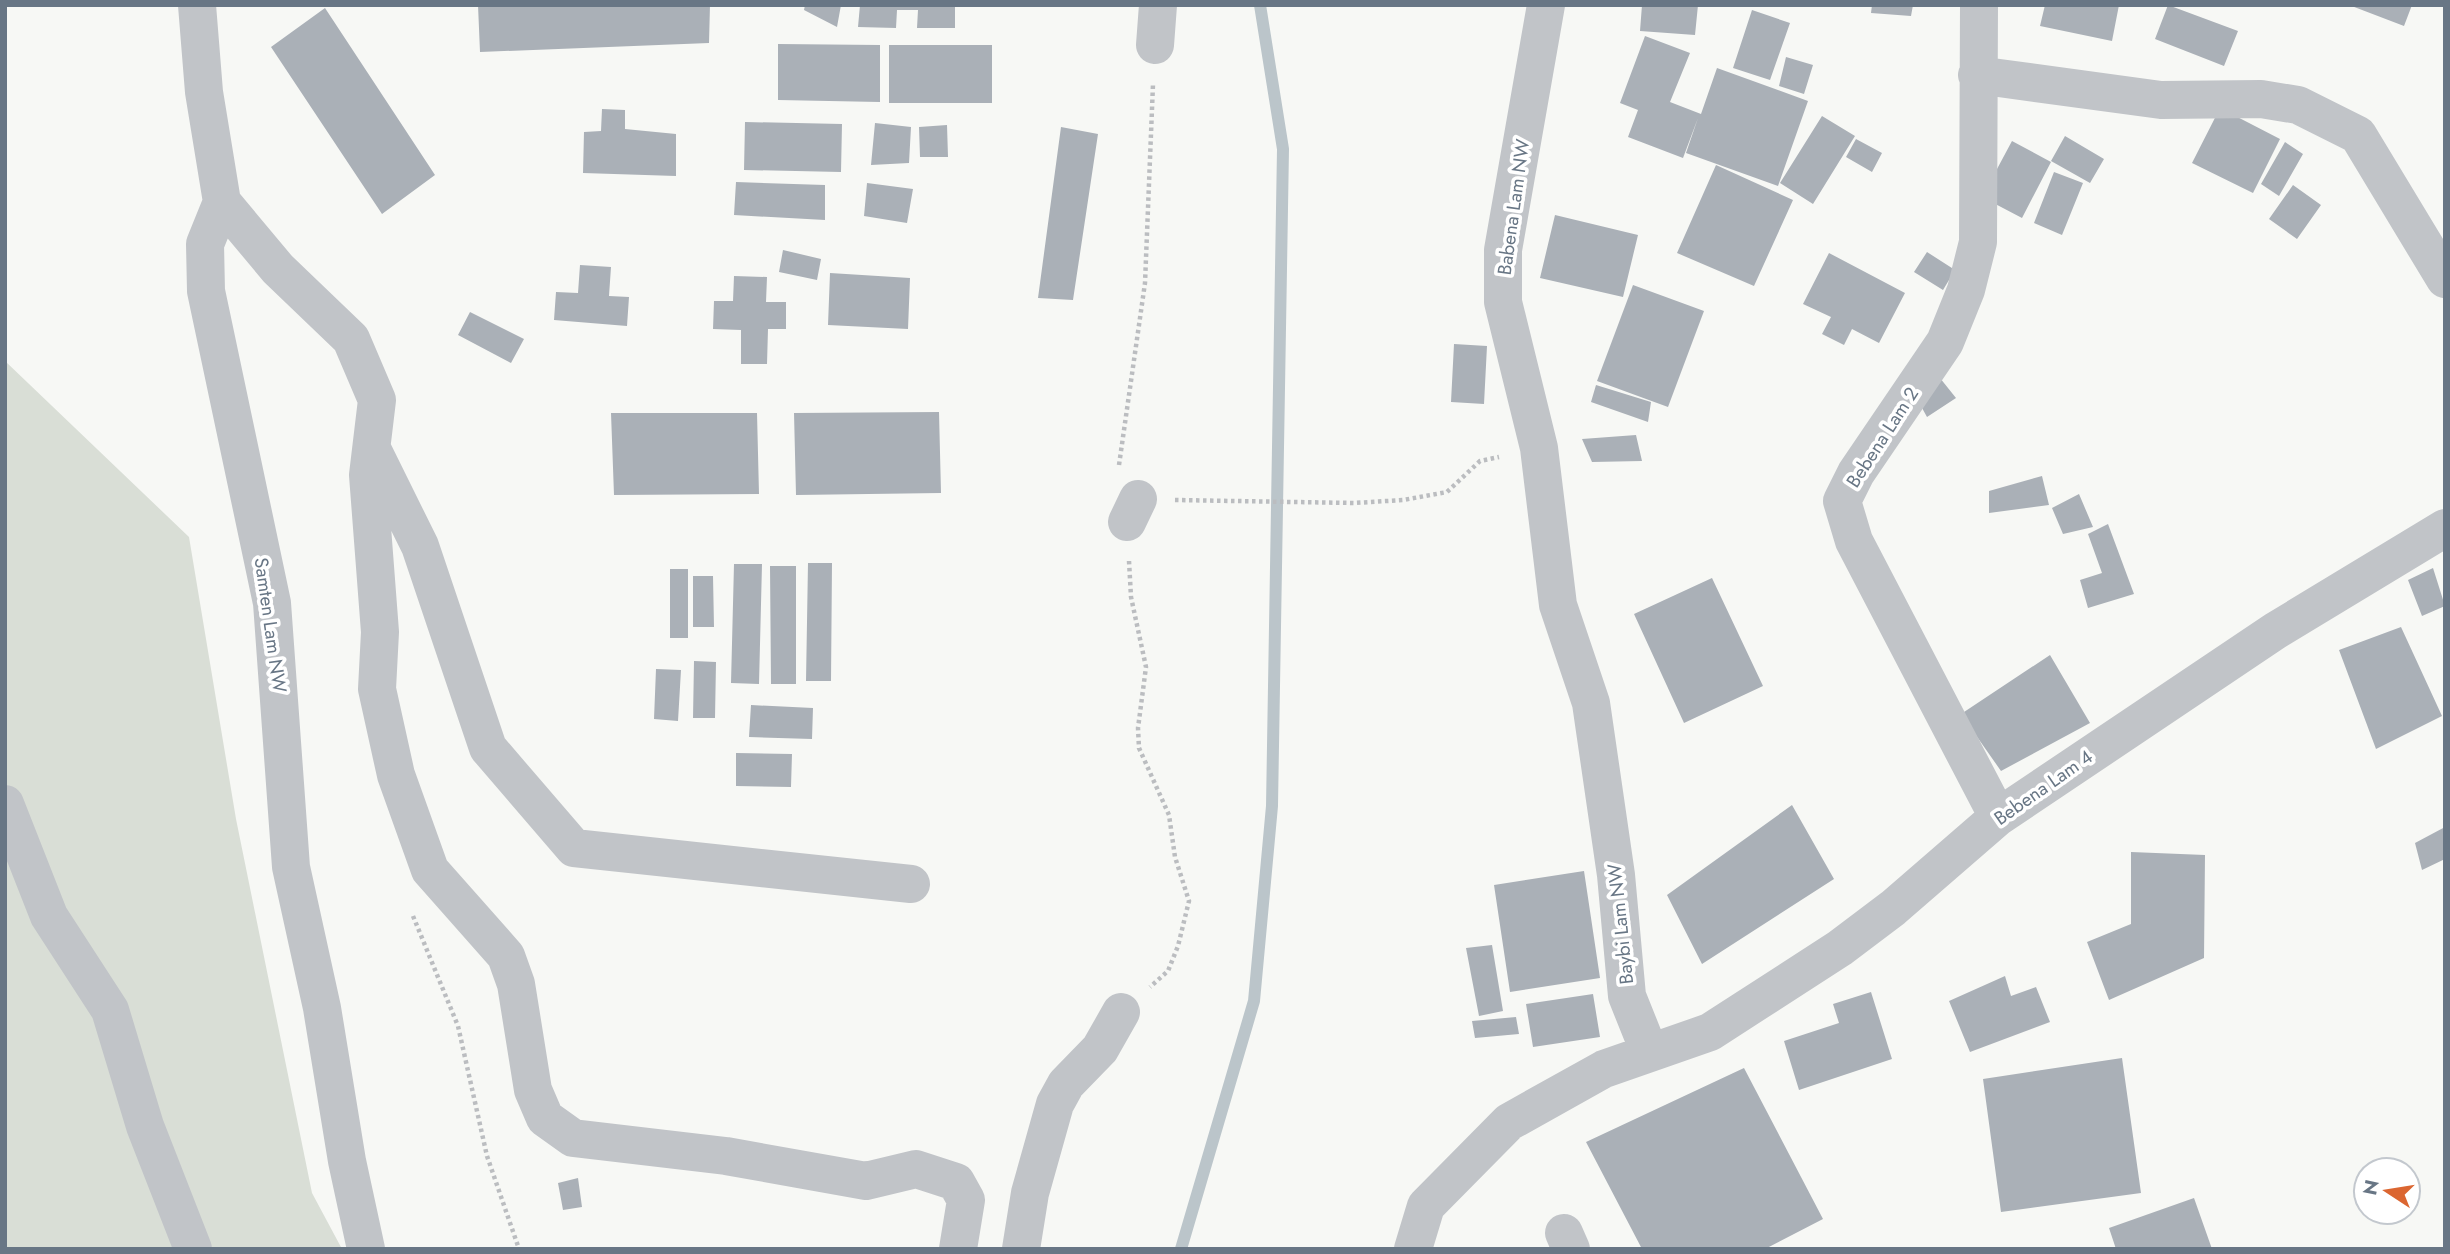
<svg xmlns="http://www.w3.org/2000/svg" width="2450" height="1254" viewBox="0 0 2450 1254" font-family="Jost,sans-serif">
<style>
.green{fill:#d9ded6}
.lines{fill:none;stroke-linecap:round;stroke-linejoin:round}
.stream{stroke:#bbc5ca;stroke-width:12}
.building{fill:#aab0b7}
.path{stroke:#bbbdc0;stroke-width:4.5;stroke-dasharray:3.5 3.5;stroke-linecap:butt}
.minor{stroke:#c1c4c8;stroke-width:38}
.labels{text-anchor:middle;stroke-width:7;stroke-linejoin:round;paint-order:stroke}
.street-label{font-size:19px;fill:#687685;stroke:#fff}
</style>
<rect width="100%" height="100%" fill="#f7f8f5"/>
<path class="green" d="M5 361 189 537 236 819 312 1193 342 1249H5Z"/>
<g class="lines">
<path class="stream" d="M1181 1249 1254 1001 1272 806 1283 149 1260 5"/>
</g>
<path class="building" d="M478 5H710L709 43 480 52Z
M805 5H841L837 27 804 10Z
M860 5H955V28H917L918 10H897L896 28 858 27Z
M1642 5H1698L1695 35 1640 31Z
M1872 5H1913L1911 16 1871 13Z
M2045 5H2119L2112 41 2040 26Z
M2168 5 2238 31 2224 66 2155 39Z
M2349 5H2412L2404 26Z
M325 8 435 175 382 214 271 47Z
M1752 10 1790 23 1770 80 1733 68Z
M1645 36 1690 53 1670 102 1701 114 1717 68 1808 101 1778 186 1686 153 1698 118 1683 158 1628 137 1638 110 1620 103Z
M778 44 880 45V102L778 100Z
M889 45H992V103H889Z
M1786 57 1813 65 1804 94 1779 86Z
M2220 108 2280 139 2253 193 2192 163Z
M602 109 625 110V129L676 134V176L583 173 584 132 601 131Z
M1822 116 1855 136 1813 204 1780 183Z
M745 122 842 124 841 172 744 170Z
M875 123 911 127 909 163 871 165Z
M947 125 948 157H920L919 127Z
M1061 127 1098 134 1073 300 1038 298Z
M2065 136 2104 159 2090 183 2051 161Z
M1856 139 1882 153 1872 172 1846 157Z
M2012 141 2051 162 2022 218 1982 197Z
M2285 142 2303 154 2279 196 2261 184Z
M1716 165 1793 200 1754 286 1677 253Z
M2054 172 2083 183 2062 235 2034 223Z
M736 182 825 185V220L734 215Z
M867 183 913 189 907 223 864 216Z
M2293 185 2321 205 2297 239 2269 219Z
M1555 215 1638 235 1623 297 1540 278Z
M783 250 821 259 817 280 779 272Z
M1927 252 1955 270 1943 290 1914 272Z
M1829 253 1905 293 1879 343 1852 329 1844 345 1822 334 1831 317 1803 304Z
M580 265 611 267 609 296 629 297 627 326 554 320 556 292 578 293Z
M830 273 910 278 908 329 828 325Z
M734 276 767 277 766 302H786V329H768L767 364H741V330L713 329 714 301H733Z
M1633 285 1704 311 1668 407 1597 381Z
M470 312 524 339 511 363 458 335Z
M1454 344 1487 346 1484 404 1451 402Z
M1940 378 1956 398 1927 417 1916 397Z
M1596 385 1651 402 1648 422 1591 402Z
M939 412 941 493 796 495 794 413Z
M611 413H757L759 494 614 495Z
M1636 435 1642 461 1592 462 1582 439Z
M2042 476 2049 505 1989 513V491Z
M2079 494 2093 527 2063 534 2052 508Z
M2108 524 2134 594 2088 608 2080 580 2102 573 2088 534Z
M808 563H832L831 681H806Z
M734 564H762L759 684 731 683Z
M770 566H796V684H771Z
M2433 568 2445 606 2422 616 2408 580Z
M670 569H688V638H670Z
M693 576H713L714 627H693Z
M1712 578 1763 686 1684 723 1634 614Z
M2401 627 2442 716 2376 749 2339 650Z
M2050 655 2090 723 2001 771 1961 714Z
M694 661 716 662 715 718H693Z
M656 669 681 670 678 721 654 719Z
M751 705 813 708 812 739 749 737Z
M736 753 792 754 791 787 736 786Z
M1792 805 1834 879 1702 964 1667 895Z
M2445 827V859L2422 870 2415 843Z
M2131 852 2205 855 2204 958 2109 1000 2087 942 2131 924Z
M1584 871 1600 978 1510 992 1494 885Z
M1492 945 1503 1011 1479 1016 1466 948Z
M2005 976 2011 996 2036 987 2050 1022 1970 1052 1949 1001Z
M1871 992 1892 1059 1799 1090 1784 1041 1839 1023 1833 1004Z
M1593 994 1600 1037 1533 1047 1526 1004Z
M1516 1017 1519 1034 1475 1038 1472 1021Z
M2122 1058 2141 1193 2001 1212 1983 1079Z
M1744 1068 1823 1219 1765 1249H1642L1586 1142Z
M578 1178 582 1207 563 1210 558 1183Z
M2194 1198 2212 1249H2116L2109 1228Z"/>
<g class="lines">
<path class="path" d="M1119 465 1145 283 1153 84
M1175 500 1354 503 1403 500 1447 492 1480 461 1499 457
M1129 561 1131 597 1146 667 1138 728 1139 748 1169 815 1175 857 1189 901 1178 946 1168 971 1150 987
M413 916 458 1026 487 1156 519 1249"/>
<path class="minor" d="M197 5 204 92 222 202 205 244 206 291 272 603 291 867 322 1008 347 1161 366 1249
M1546 5 1503 250V302L1539 448 1558 605 1591 703 1616 875 1627 996 1649 1051
M1979 5 1978 242 1966 290 1945 342 1856 473 1842 501 1854 541 1998 817
M1155 45 1158 5
M1977 75 2161 100 2261 99 2298 105 2358 135 2445 279
M222 202 278 269 351 339 377 400 368 475 380 632 377 689 396 775 430 870 506 956 516 984 533 1090 545 1118 573 1138 726 1156 866 1181 916 1169 956 1182 966 1200 958 1249
M372 449 420 546 488 748 574 848 911 884
M1127 522 1138 499
M5 804 49 916 110 1010 145 1126 193 1249
M1564 1233 1571 1249
M1021 1249 1030 1193 1055 1104 1066 1084 1100 1049 1121 1012
M1413 1249 1426 1206 1509 1122 1604 1069 1710 1032 1840 948 1893 908 1998 817 2275 631 2445 528"/>
</g>
<g class="labels">
<g class="street-label">
<text transform="translate(1513 207) rotate(-82)" y="7">Babena Lam NW</text>
<text transform="translate(1882 437) rotate(-57)" y="7">Bebena Lam 2</text>
<text transform="translate(271 625) rotate(82)" y="7">Samten Lam NW</text>
<text transform="translate(2043 787) rotate(-35)" y="7">Bebena Lam 4</text>
<text transform="translate(1620 924) rotate(-96)" y="7">Baybi Lam NW</text>
</g>
</g>
<rect width="2450" height="1254" fill="none" stroke="#687685" stroke-width="14"/>
<g transform="translate(2387 1191) rotate(282)"><circle r="33" fill="#ffffff" stroke="#c3c8ce" stroke-width="2"/>
<path d="M0-5L12 26L0 18L-12 26Z" fill="#db6631"/>
<text y="-10" font-size="19" font-weight="bold" text-anchor="middle" fill="#687685">N</text>
</g>
</svg>
